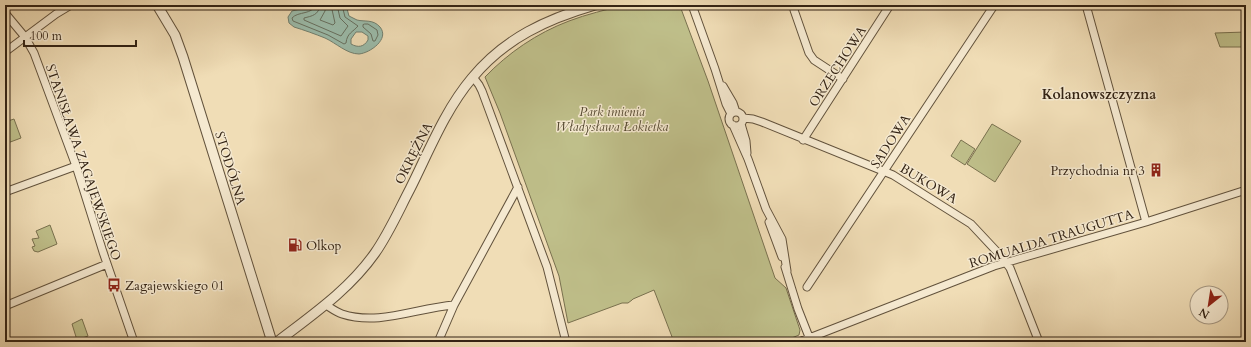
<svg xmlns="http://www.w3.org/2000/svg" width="1251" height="347" viewBox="0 0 1251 347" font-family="Cardo,serif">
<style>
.green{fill:#bfbf8a;stroke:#79714f}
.water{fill:#9bbcab;stroke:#717f6f;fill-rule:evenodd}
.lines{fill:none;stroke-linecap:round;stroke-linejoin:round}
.shore{stroke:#677060;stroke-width:1}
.minor-casing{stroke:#62523c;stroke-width:9}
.tertiary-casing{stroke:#62523c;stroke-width:11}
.minor{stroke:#f5e9d0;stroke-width:7}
.tertiary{stroke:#f5e9d0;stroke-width:9}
.labels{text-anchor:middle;stroke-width:3;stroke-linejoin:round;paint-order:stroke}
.street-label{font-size:13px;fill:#332314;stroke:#f5e9d0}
.park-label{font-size:13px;font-style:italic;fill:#564a32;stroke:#f5e9d0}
.poi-label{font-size:13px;fill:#332314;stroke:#f5e9d0;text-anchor:start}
.neighbourhood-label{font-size:14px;font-weight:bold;fill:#332314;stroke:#f5e9d0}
</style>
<rect width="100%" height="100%" fill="#f0ddb6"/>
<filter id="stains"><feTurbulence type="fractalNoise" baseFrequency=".005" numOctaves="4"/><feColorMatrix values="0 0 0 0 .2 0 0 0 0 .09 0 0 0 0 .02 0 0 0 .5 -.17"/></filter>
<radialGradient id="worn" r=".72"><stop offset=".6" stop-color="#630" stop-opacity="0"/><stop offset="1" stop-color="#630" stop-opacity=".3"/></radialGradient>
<path class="green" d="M624 5 680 6 708 81 775 278 786 288 800 330 799 335 782 342H674L654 290 633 299 632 300 628 303H622L568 323 559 276 500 113 485 77C508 53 537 33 569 21 587 14 606 10 624 5Z
M1246 32V47H1220L1215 33Z
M14 119 21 138 5 144V122Z
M992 124 1021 141 995 182 967 164Z
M961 140 975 149 965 165 951 156Z
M50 225 57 244 38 252 34 251 32 247 35 246 32 239 39 238 36 231Z
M82 319 88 336 77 340 72 324Z"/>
<path class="water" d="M316 5H346L349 16C352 17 354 19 357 20 365 22 373 19 380 27 390 39 370 53 359 54 347 54 336 43 325 38 315 34 304 30 294 27L289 23 288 17 292 11ZM356 32H362L368 36V40C364 47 358 48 351 44V39Z"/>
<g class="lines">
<path class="shore" d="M315 5C313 15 298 11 292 18L293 21 328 35 344 44 346 43C347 33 353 32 358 26L345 17 342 5
M320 5C319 15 312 16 304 18V20L341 36 348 26 340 18 337 5
M326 5 325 11 320 20 333 25 335 23 331 5
M365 24H368L377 30 378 35 375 41H373L371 34 363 27V25Z"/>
<g class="minor-casing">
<path id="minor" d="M692 5 715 69 726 104 731 114
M1086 5 1146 222
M794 10 809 53 814 60 843 79
M5 13 25 37 34 53 76 166 103 252 134 342
M5 52 56 14 71 5
M473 77 479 85 482 91 547 267 566 342
M723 86 733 103 736 112
M729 119a7 7 0 1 1 14 0a7 7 0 1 1-14 0Z
M743 118 753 119 762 122 893 175 971 224 1000 255 1010 268 1039 342
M741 124 746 141 747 153
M733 125 748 159 766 209 782 239 787 271
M803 140 890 5
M5 192 76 166
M769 222 782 257
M785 267 798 309 811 342
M807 287 993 7
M326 305C331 308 336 312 342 314 379 326 416 308 454 305
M5 306 107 264
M438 342 454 305 518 187
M799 342 994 266 1146 222 1246 190"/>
</g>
<g class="tertiary-casing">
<path id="tertiary" d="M157 5 175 35 183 57 272 342
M277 342C312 315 349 290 375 253 389 233 399 210 410 189 429 151 445 110 472 78 505 38 547 19 595 5"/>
</g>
<use href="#minor" class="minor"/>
<use href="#tertiary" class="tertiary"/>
</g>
<defs>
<g id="building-bare" transform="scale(1.08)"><path d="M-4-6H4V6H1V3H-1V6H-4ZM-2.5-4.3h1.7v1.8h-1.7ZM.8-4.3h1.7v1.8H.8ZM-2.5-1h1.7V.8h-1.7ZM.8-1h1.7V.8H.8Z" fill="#8f2418" stroke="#f5e9d0" stroke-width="2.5" paint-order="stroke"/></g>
<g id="fuel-bare" transform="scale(1.08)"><path d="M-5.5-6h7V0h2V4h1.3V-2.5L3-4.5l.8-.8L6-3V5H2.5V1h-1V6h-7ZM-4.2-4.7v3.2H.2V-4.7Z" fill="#8f2418" stroke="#f5e9d0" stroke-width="2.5" paint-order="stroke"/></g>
<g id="bus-bare" transform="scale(1.08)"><path d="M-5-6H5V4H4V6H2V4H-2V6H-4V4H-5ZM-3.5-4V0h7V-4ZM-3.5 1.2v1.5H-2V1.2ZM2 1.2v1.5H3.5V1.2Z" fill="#8f2418" stroke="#f5e9d0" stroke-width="2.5" paint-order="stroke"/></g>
</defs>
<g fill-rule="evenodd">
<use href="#building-bare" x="1156" y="170"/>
<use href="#fuel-bare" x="295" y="245"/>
<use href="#bus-bare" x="114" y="285"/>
</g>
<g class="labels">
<g class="street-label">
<text transform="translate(837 66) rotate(-57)" y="5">ORZECHOWA</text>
<text transform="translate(890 141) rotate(-57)" y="5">SADOWA</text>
<text transform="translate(413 153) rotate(-63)" y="5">OKRĘŻNA</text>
<text transform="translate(84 162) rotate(71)" y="5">STANISŁAWA ZAGAJEWSKIEGO</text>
<text transform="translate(231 168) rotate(73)" y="5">STODÓLNA</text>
<text transform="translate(929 183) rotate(31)" y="5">BUKOWA</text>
<text transform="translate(1051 238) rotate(-17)" y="5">ROMUALDA TRAUGUTTA</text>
</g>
<g class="park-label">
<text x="612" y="116">Park imienia<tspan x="612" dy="15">Władysława Łokietka</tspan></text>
</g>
<g class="poi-label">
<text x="1145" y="175" text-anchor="end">Przychodnia nr 3</text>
<text x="306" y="250">Olkop</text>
<text x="125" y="290">Zagajewskiego 01</text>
</g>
<g class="neighbourhood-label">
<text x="1099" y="99">Kolanowszczyzna</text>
</g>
</g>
<rect width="1251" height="347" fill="none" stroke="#f0ddb6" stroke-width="20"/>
<rect x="6" y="6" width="1239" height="335" fill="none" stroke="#332314" stroke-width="2"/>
<rect x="10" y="10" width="1231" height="327" fill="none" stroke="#332314"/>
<g transform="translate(1209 305) rotate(210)"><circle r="19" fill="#f5e9d0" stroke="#a79a85"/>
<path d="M0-3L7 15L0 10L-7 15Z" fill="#8f2418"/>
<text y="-6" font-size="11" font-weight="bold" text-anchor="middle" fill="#332314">N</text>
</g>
<path d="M24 40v6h112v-6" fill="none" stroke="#332314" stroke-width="2"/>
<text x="30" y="40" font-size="12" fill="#332314" stroke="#f5e9d0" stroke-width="3" paint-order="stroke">100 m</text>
<rect width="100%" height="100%" filter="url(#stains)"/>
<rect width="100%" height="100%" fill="url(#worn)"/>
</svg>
